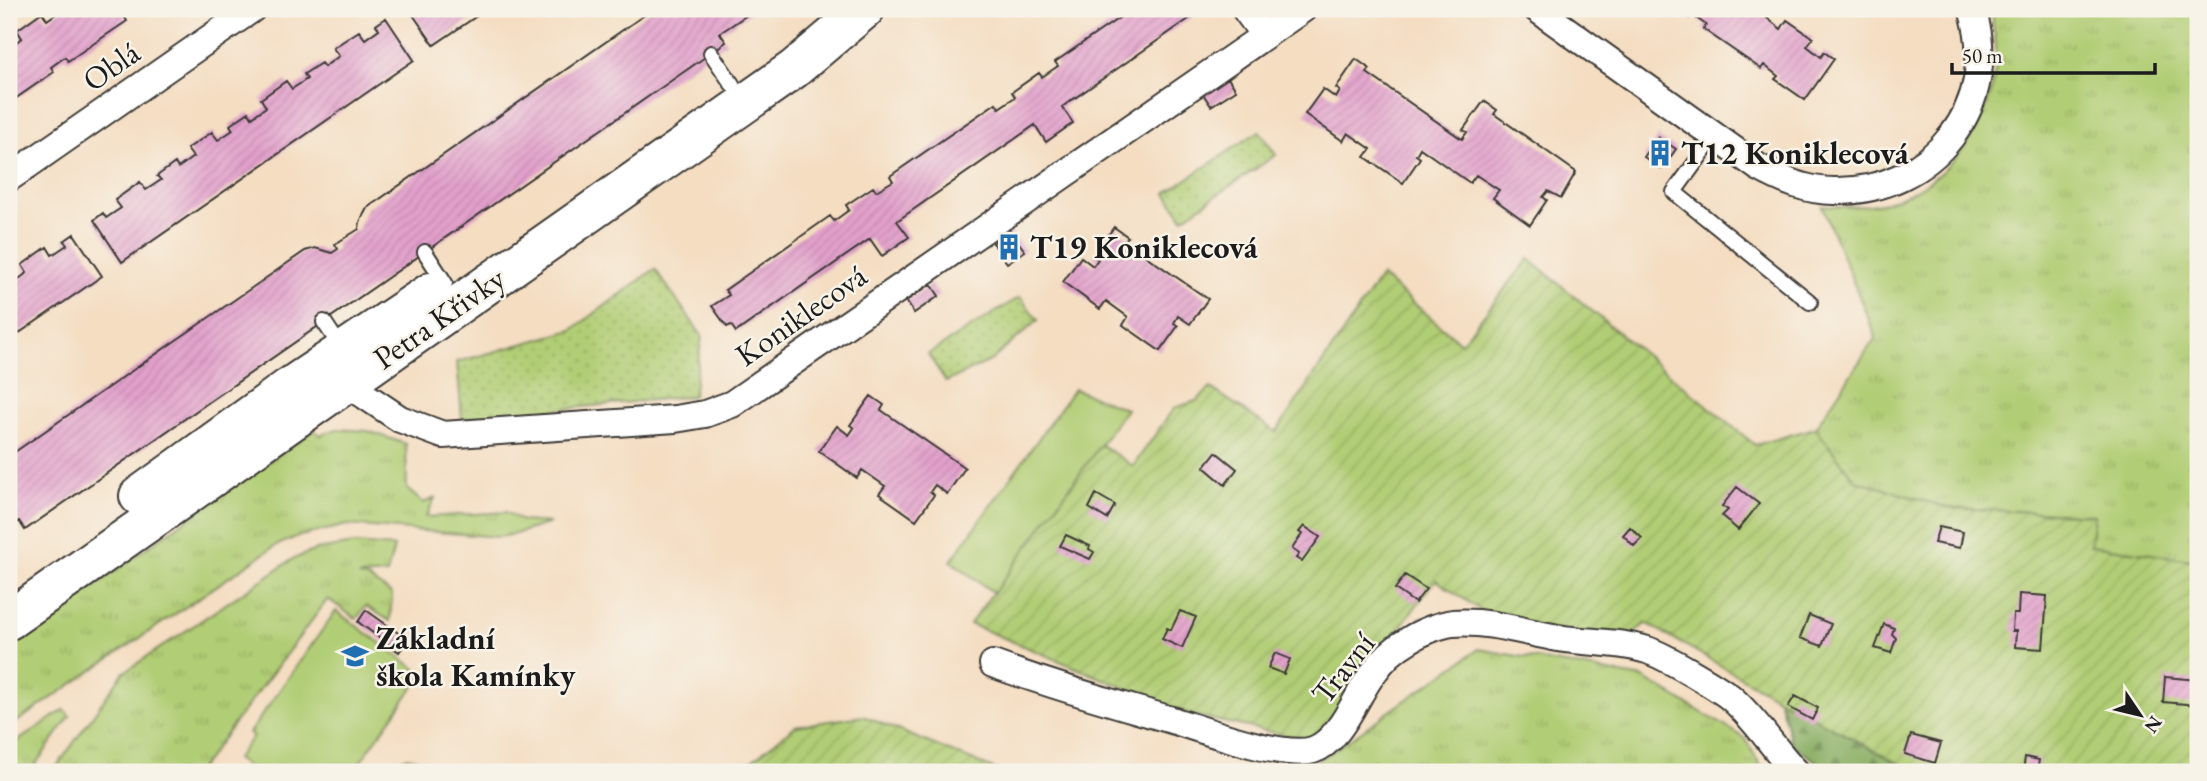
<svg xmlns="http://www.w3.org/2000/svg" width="2207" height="781" viewBox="0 0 2207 781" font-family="'EB Garamond',serif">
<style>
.grass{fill:url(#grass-tufts);stroke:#667448;stroke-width:2}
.forest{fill:url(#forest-firs);stroke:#546641;stroke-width:2}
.park{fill:url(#park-dots);stroke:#667448;stroke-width:2}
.garden{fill:url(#garden-furrows);stroke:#667448;stroke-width:2}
.pitch{fill:#b1cd74;stroke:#667448;stroke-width:2}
.building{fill:url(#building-hatch)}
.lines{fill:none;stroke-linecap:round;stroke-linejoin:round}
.lane-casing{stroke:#3c3935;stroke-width:18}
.street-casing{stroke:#3c3935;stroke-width:30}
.secondary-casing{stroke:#3c3935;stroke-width:42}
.lane{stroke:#fff;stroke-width:14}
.street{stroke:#fff;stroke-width:26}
.secondary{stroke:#fff;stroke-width:38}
.labels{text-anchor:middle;stroke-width:5;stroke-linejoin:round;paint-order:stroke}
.street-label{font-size:32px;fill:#1c1c1c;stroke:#f7f3e8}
.poi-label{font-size:32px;font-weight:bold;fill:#1c1c1c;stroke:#f7f3e8;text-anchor:start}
</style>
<defs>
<pattern id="grass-tufts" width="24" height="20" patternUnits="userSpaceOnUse" patternTransform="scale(1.75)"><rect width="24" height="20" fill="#b1cd74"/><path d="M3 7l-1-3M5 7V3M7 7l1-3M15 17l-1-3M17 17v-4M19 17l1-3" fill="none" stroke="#98af64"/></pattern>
<pattern id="forest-firs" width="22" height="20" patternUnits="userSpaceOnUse" patternTransform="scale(1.75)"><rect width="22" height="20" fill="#8cb066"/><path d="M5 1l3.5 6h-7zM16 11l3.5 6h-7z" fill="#728e53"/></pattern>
<pattern id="park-dots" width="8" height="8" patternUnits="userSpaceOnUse" patternTransform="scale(1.75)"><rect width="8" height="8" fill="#b1cd74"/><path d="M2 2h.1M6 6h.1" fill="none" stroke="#98af64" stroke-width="1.8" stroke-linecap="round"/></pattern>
<pattern id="garden-furrows" width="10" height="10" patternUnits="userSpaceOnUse" patternTransform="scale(1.75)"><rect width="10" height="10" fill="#b1cd74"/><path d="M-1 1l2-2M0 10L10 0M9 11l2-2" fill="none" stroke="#98af64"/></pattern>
<pattern id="building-hatch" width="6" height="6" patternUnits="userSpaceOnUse" patternTransform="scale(1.75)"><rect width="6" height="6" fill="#e2a0cb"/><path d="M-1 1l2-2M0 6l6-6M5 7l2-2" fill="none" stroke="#c189ae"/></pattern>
</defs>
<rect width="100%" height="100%" fill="#f7f3e8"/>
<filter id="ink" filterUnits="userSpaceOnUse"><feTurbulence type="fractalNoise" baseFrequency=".0143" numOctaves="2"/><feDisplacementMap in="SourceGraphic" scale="14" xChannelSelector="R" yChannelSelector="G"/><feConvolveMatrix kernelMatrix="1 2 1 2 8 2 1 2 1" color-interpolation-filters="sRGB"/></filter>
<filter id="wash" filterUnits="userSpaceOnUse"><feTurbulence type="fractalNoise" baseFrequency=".00686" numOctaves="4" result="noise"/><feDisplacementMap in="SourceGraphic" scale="28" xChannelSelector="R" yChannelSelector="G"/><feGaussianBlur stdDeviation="1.57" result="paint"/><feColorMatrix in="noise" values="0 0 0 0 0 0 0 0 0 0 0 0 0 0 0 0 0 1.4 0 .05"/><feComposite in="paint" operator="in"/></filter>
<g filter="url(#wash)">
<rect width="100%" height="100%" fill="#f4ddc1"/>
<path class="grass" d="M1990 9H2198V561L2090 545 2094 515 1948 508 1855 480 1815 428 1876 337 1822 206C1844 208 1865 207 1886 202 1949 185 1995 121 1996 57 1997 40 1993 25 1990 9Z
M337 429 368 431 406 444 407 489 423 503 435 498 426 517 506 512 522 521 550 523 515 534 499 537 347 525 296 537 275 546 9 727V650L156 541 314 430 320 435Z
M354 544 394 547 387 574 359 576 369 579 392 594 390 621 366 606 356 619 328 599 199 770 202 772H53L123 673 293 559 316 550Z
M1479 649 1643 678 1745 738 1764 772H1298L1320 760Z
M64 710 70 716 30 772H9V747Z"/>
<path class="forest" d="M1779 699 1915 772H1833L1792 745Z"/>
<path class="park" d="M1259 131 1276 155 1183 218 1166 193Z
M655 269 702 336 693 396 462 419 457 362 572 330Z
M1020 297 1038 320 992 360 946 382 928 354Z"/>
<path class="garden" d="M1529 259 1755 445 1815 428 1855 480 1948 508 2094 515 2090 545 2198 561V772H1915L1779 699 1646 623 1622 644 1492 618 1436 580 1313 741 1191 715 970 624 1100 444 1133 466 1174 408 1196 401 1211 388 1276 432 1381 276 1461 343Z
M863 716 1001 772H738L795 726Z"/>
<path class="pitch" d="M1074 389 1126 409 994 593 951 561Z
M336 611 423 674 353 772H254L236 759 253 736 249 733Z
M407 757 430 763 443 772H383L387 767Z"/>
<g id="blocks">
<path class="building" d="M63 9H135L124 16 127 21 68 61 65 57 51 67 54 72 9 103V47L22 38 17 30 42 12 47 20Z
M409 9H487L434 45Z
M653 9H756L720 33 726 42 711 53 25 530 19 521 9 528V456L305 251 315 248 332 253 338 249 335 244 359 229 360 222 367 208Z
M1132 9H1192L1196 14 1062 107 1073 123 1046 142 1035 125 897 221 909 237 882 256 870 239 736 332 731 325 727 327 712 306 729 295 725 290 830 216 834 221 849 210 846 205 873 187 876 191 893 181 890 176 996 103 999 108 1015 97 1012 92 1039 73 1042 77 1058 66 1055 62Z
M1675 9H1763L1770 14 1767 18 1781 29 1787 20 1813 38 1807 46 1821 57 1824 52 1834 59 1805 100 1775 79 1778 76 1764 65 1761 69 1703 29 1706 25 1692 15 1689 18Z
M386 18 414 60 122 262 94 220 103 213 106 218 121 208 115 200 140 182 146 190 161 180 157 176 175 163 178 168 193 157 187 149 212 132 218 140 233 130 230 125 249 112 252 117 266 107 261 99 286 81 292 89 307 79 304 74 321 63 324 67 339 56 333 48 359 31 365 39 379 29 376 25Z
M1356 59 1370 69 1367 73 1462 139 1467 132 1463 130 1484 101 1497 110 1494 114 1576 172 1561 198 1548 191 1543 197 1547 200 1530 225 1493 198 1499 190 1476 175 1470 183 1420 148 1416 155 1420 158 1403 183 1365 157 1371 149 1348 133 1343 141 1305 114 1323 89 1336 98 1340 91 1336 88Z
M1228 78 1236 90 1211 106 1203 94Z
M1658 137 1676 149 1662 169 1644 157Z
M1114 227 1128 237 1124 241 1208 299 1190 324 1178 316 1174 323 1178 326 1160 351 1123 325 1128 317 1106 301 1100 309 1063 282 1081 257 1093 266 1098 259 1093 256Z
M1010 231 1025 251 1007 263 993 243Z
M74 234 102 276 9 340V277L13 283 27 273 22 265 47 247 52 255 67 245 64 241Z
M931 284 939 296 914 313 906 301Z
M871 396 884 405 881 410 965 468 947 494 935 485 930 492 934 495 916 520 879 494 885 486 862 470 857 478 819 451 837 426 849 435 854 428 850 425Z
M1216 452 1237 469 1225 485 1204 467Z
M1737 487 1759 504 1738 530 1722 516 1728 510 1722 506Z
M1096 494 1115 505 1107 519 1089 508Z
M1304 526 1320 537 1302 562 1296 558 1299 554 1292 549 1302 534 1299 532Z
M1630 527 1642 538 1634 546 1623 535Z
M1939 527 1963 532 1960 548 1934 543Z
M1066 535 1090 546 1089 549 1094 552 1090 559 1060 546Z
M1405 575 1426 589 1415 603 1395 589Z
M2019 594 2047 596 2043 649 2015 647 2016 631H2012L2013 614H2018Z
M366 610 408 640 399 652 358 622Z
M1180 611 1196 617 1182 648 1162 639 1167 628 1171 630Z
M1809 615 1831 624 1822 646 1800 638Z
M1884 624 1894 628 1892 634 1896 638 1891 653 1875 648Z
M1275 653 1290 659 1284 674 1268 668Z
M2165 677 2198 680V705L2163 702Z
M1795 696 1818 708 1812 720 1788 707Z
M1911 735 1941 743 1935 763 1905 754Z
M2025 757 2039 760 2037 772H2023Z"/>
</g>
</g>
<g filter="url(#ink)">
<use href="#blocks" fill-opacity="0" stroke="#3c3935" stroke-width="2"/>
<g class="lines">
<g class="lane-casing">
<path id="lane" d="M711 53 732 84
M1714 137 1674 192 1810 302
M425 252 445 283
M324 322 342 349"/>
</g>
<g class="street-casing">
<path id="street" d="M1245 9 1264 35
M1537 9 1758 167C1782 180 1806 191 1834 191 1933 193 2003 103 1972 9
M9 178 252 9
M339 372 346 383 400 419 443 435 675 419 705 414 732 404 1303 9
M993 664C1052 686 1114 703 1175 721 1206 731 1284 759 1313 750 1341 741 1357 693 1374 672 1383 659 1395 648 1409 640 1421 632 1439 625 1453 623 1488 620 1524 632 1558 638 1586 643 1619 641 1647 650 1665 656 1714 685 1730 697 1755 718 1773 748 1796 772"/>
</g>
<g class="secondary-casing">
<path id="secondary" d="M139 496 288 388 431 292
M9 620 794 69 865 9"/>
</g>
<use href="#lane" class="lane"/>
<use href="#street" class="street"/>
<use href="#secondary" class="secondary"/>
</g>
</g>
<defs>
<g id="building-bare" transform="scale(2.1)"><path d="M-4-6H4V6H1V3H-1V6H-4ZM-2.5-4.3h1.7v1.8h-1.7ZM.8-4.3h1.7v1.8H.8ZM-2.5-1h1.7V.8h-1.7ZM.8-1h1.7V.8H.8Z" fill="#1f6fb2" stroke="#f7f3e8" stroke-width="2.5" paint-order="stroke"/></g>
<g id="school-bare" transform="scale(2.1)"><path d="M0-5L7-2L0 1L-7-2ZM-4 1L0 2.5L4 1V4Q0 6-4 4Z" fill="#1f6fb2" stroke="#f7f3e8" stroke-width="2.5" paint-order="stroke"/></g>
</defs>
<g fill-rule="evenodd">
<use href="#building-bare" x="1660" y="153"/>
<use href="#building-bare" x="1009" y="247"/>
<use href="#school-bare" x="355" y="656"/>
</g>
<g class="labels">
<g class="street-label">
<text transform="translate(111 66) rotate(-35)" y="11">Oblá</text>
<text transform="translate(801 315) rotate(-35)" y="11">Koniklecová</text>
<text transform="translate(439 318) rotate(-35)" y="11">Petra Křivky</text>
<text transform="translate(1343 668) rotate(-52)" y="11">Travní</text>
</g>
<g class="poi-label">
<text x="1681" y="164">T12 Koniklecová</text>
<text x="1030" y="258">T19 Koniklecová</text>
<text x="376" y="649">Základní<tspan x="376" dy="37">škola Kamínky</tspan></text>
</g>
</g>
<rect width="2207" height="781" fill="none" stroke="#f7f3e8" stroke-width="35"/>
<g transform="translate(2140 715) rotate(125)" stroke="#f7f3e8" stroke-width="5" paint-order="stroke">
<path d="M0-5L12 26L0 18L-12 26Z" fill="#1c1c1c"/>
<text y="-10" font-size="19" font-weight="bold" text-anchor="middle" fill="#1c1c1c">N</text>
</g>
<path d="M1952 63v10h203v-10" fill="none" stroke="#1c1c1c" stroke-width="3.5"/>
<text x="1962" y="63" font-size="21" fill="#1c1c1c" stroke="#f7f3e8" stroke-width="5" paint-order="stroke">50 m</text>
</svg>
